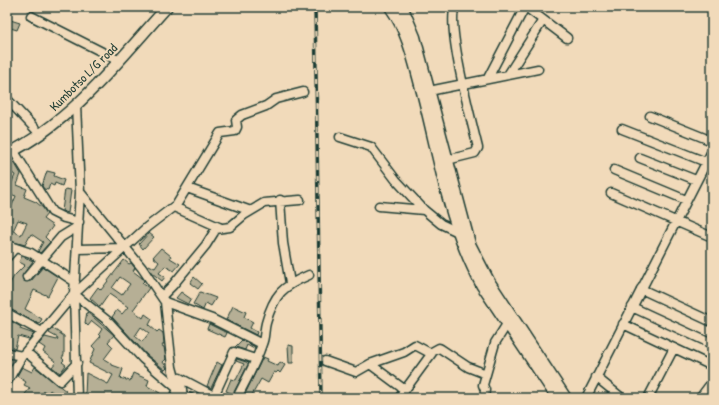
<svg xmlns="http://www.w3.org/2000/svg" width="719" height="405" viewBox="0 0 719 405" font-family="'Patrick Hand',sans-serif">
<style>
.building{fill:#b6af95;stroke:#1f3d34;fill-rule:evenodd}
.lines{fill:none;stroke-linecap:round;stroke-linejoin:round}
.minor-casing{stroke:#1f3d34;stroke-width:11}
.major-casing{stroke:#1f3d34;stroke-width:13}
.minor{stroke:#f1daba;stroke-width:8}
.major{stroke:#f1daba;stroke-width:10}
.rail-casing{stroke:#1f3d34;stroke-width:3.5}
.rail{stroke:#f1daba;stroke-width:2;stroke-dasharray:6;stroke-linecap:butt}
.labels{text-anchor:middle;stroke-width:4;stroke-linejoin:round;paint-order:stroke}
.street-label{font-size:13px;fill:#1f3d34;stroke:#f1daba}
</style>
<rect width="100%" height="100%" fill="#f1daba"/>
<filter id="ink" filterUnits="userSpaceOnUse"><feTurbulence type="fractalNoise" baseFrequency=".025" numOctaves="2"/><feDisplacementMap in="SourceGraphic" scale="8" xChannelSelector="R" yChannelSelector="G"/><feConvolveMatrix kernelMatrix="1 2 1 2 8 2 1 2 1" color-interpolation-filters="sRGB"/></filter>
<g filter="url(#ink)">
<path class="building" d="M7 19 20 23 17 30 7 27Z
M14 162 21 174 17 185 27 189 24 197 36 202 43 208 47 214 43 219 53 226 45 237 50 242 40 253 38 251 43 242 31 234 25 245 7 240V217L16 196 7 193 15 175 7 170 10 164ZM18 220 27 223 21 235 13 231Z
M47 171 55 173 54 176 64 180 62 186 55 183 54 186 50 184 48 190 44 189 42 186Z
M65 189 71 190 68 213 62 211Z
M149 233 154 237 143 249 139 244Z
M161 248 171 256 170 258 180 264 174 271 165 266 159 273 165 277 162 281 152 273 147 266 149 265 155 268 159 262 153 257Z
M22 256 33 261 22 276 24 281H31L43 267 58 277 48 296 34 290 25 309 42 319 39 324 7 308V289L14 276 25 265 19 262Z
M124 260 129 264 131 263 135 268 133 271 142 278 144 281 142 283 149 288 133 310 143 318 145 314 152 319 149 325 157 332 159 330 163 333 164 343 162 346 164 347 166 359 163 362 167 368 165 370 147 355 112 317 117 310 122 314 128 307 109 294 100 307 90 298 98 287 101 290ZM120 277 130 284 122 295 112 288ZM141 327 149 333 142 342 135 336Z
M194 277 202 284 198 289 190 283Z
M181 292 191 299 188 304 176 298Z
M200 292 216 298 211 306 206 303 203 310 193 304Z
M233 306 246 312 244 317 253 322 250 328 257 332 256 335 226 320Z
M87 312 114 335 108 342 113 347 104 359 112 364V365L123 369 120 378 130 381 133 373 149 380 147 386 160 393 159 398H90L85 395 86 373 108 384 113 375 89 363 95 349 92 346 101 336 99 334 102 329 92 321 88 326 85 323Z
M7 319 21 327 20 329 34 334 29 339 18 336 15 349 8 348 10 340 7 339Z
M209 324 227 333 225 337 207 329Z
M52 328 64 336V355L62 358 64 360 62 362 66 365 60 373 52 367 56 362 43 352 45 348 39 344 45 337 57 340 58 338 49 333Z
M242 340 255 347 254 349 247 345 245 350 235 347Z
M288 345 293 346V363H289Z
M263 357 268 359 267 361 278 366 280 362 285 365 280 373 278 371 276 373 274 372 268 383 261 379 251 397 245 394Z
M237 359 249 363 233 394 226 391 231 379 236 380 244 364 236 361Z
M217 362 222 365 211 388 207 386Z
M22 367 32 372 35 367 66 391 60 398 50 390 48 394 44 391 40 398H22L30 388 24 385 26 382 17 376Z"/>
<g class="lines">
<g class="minor-casing">
<path id="minor" d="M526 7 567 38
M31 16 118 60
M508 75 543 20
M488 78 525 7
M429 91 538 69
M7 99 40 134
M76 105 80 192 74 294 77 398
M650 116 712 141
M622 129 706 162
M340 137 371 147 396 180 424 210
M13 150 52 212 64 218 79 222
M640 158 696 180
M447 160 475 153 478 148C472 123 446 26 455 7
M614 170 686 200
M187 188 251 211
M80 192 142 268 165 302 172 367 178 389 174 398
M611 193 712 237
M280 200 283 243 290 283
M379 206 424 210 441 224 458 232
M174 207 221 228
M7 245 31 253 75 282
M77 249 125 248
M7 257 15 248
M27 277 61 237 77 227
M641 289 712 322
M74 294 109 322 143 359 178 389
M162 296 173 285 206 245 216 229 230 227 244 215 264 203 300 200
M165 302 212 319 262 344
M632 307 712 344
M7 313 42 332
M623 324 712 366
M26 352 60 381 77 363
M7 353 22 356
M325 361 356 372 370 364 404 352 415 345 430 353 439 348 441 349 468 367 486 374
M370 364 405 390
M596 377 622 398
M180 378 214 396
M7 382 22 356 74 294 147 227 177 204 220 133 235 131 237 127 236 120 242 115 266 106 276 99 303 92
M181 383 183 396 190 398
M213 398 234 352 255 359
M237 398C245 381 256 363 262 344 265 338 264 330 266 323 274 294 283 286 309 275
M399 398 432 353
M484 398 485 390 483 385 495 343 507 324
M586 398 712 151
M648 398 674 348
M700 398 712 382"/>
</g>
<g class="major-casing">
<path id="major" d="M390 7C408 32 414 63 422 92 439 157 449 227 482 286L557 398
M400 7 405 13 415 37 470 244 489 281 566 398
M7 154C73 121 119 60 167 7"/>
</g>
<use href="#minor" class="minor"/>
<use href="#major" class="major"/>
<g class="rail-casing">
<path id="rail" d="M315 7 321 398"/>
</g>
<use href="#rail" class="rail"/>
</g>
</g>
<g class="labels">
<g class="street-label">
<text transform="translate(83 77) rotate(-45)" y="5">Kumbotso L/G road</text>
</g>
</g>
<rect width="719" height="405" fill="none" stroke="#f1daba" stroke-width="24"/>
<rect x="12" y="12" width="695" height="381" fill="none" stroke="#1f3d34" stroke-width="1.5" filter="url(#ink)"/>
</svg>
